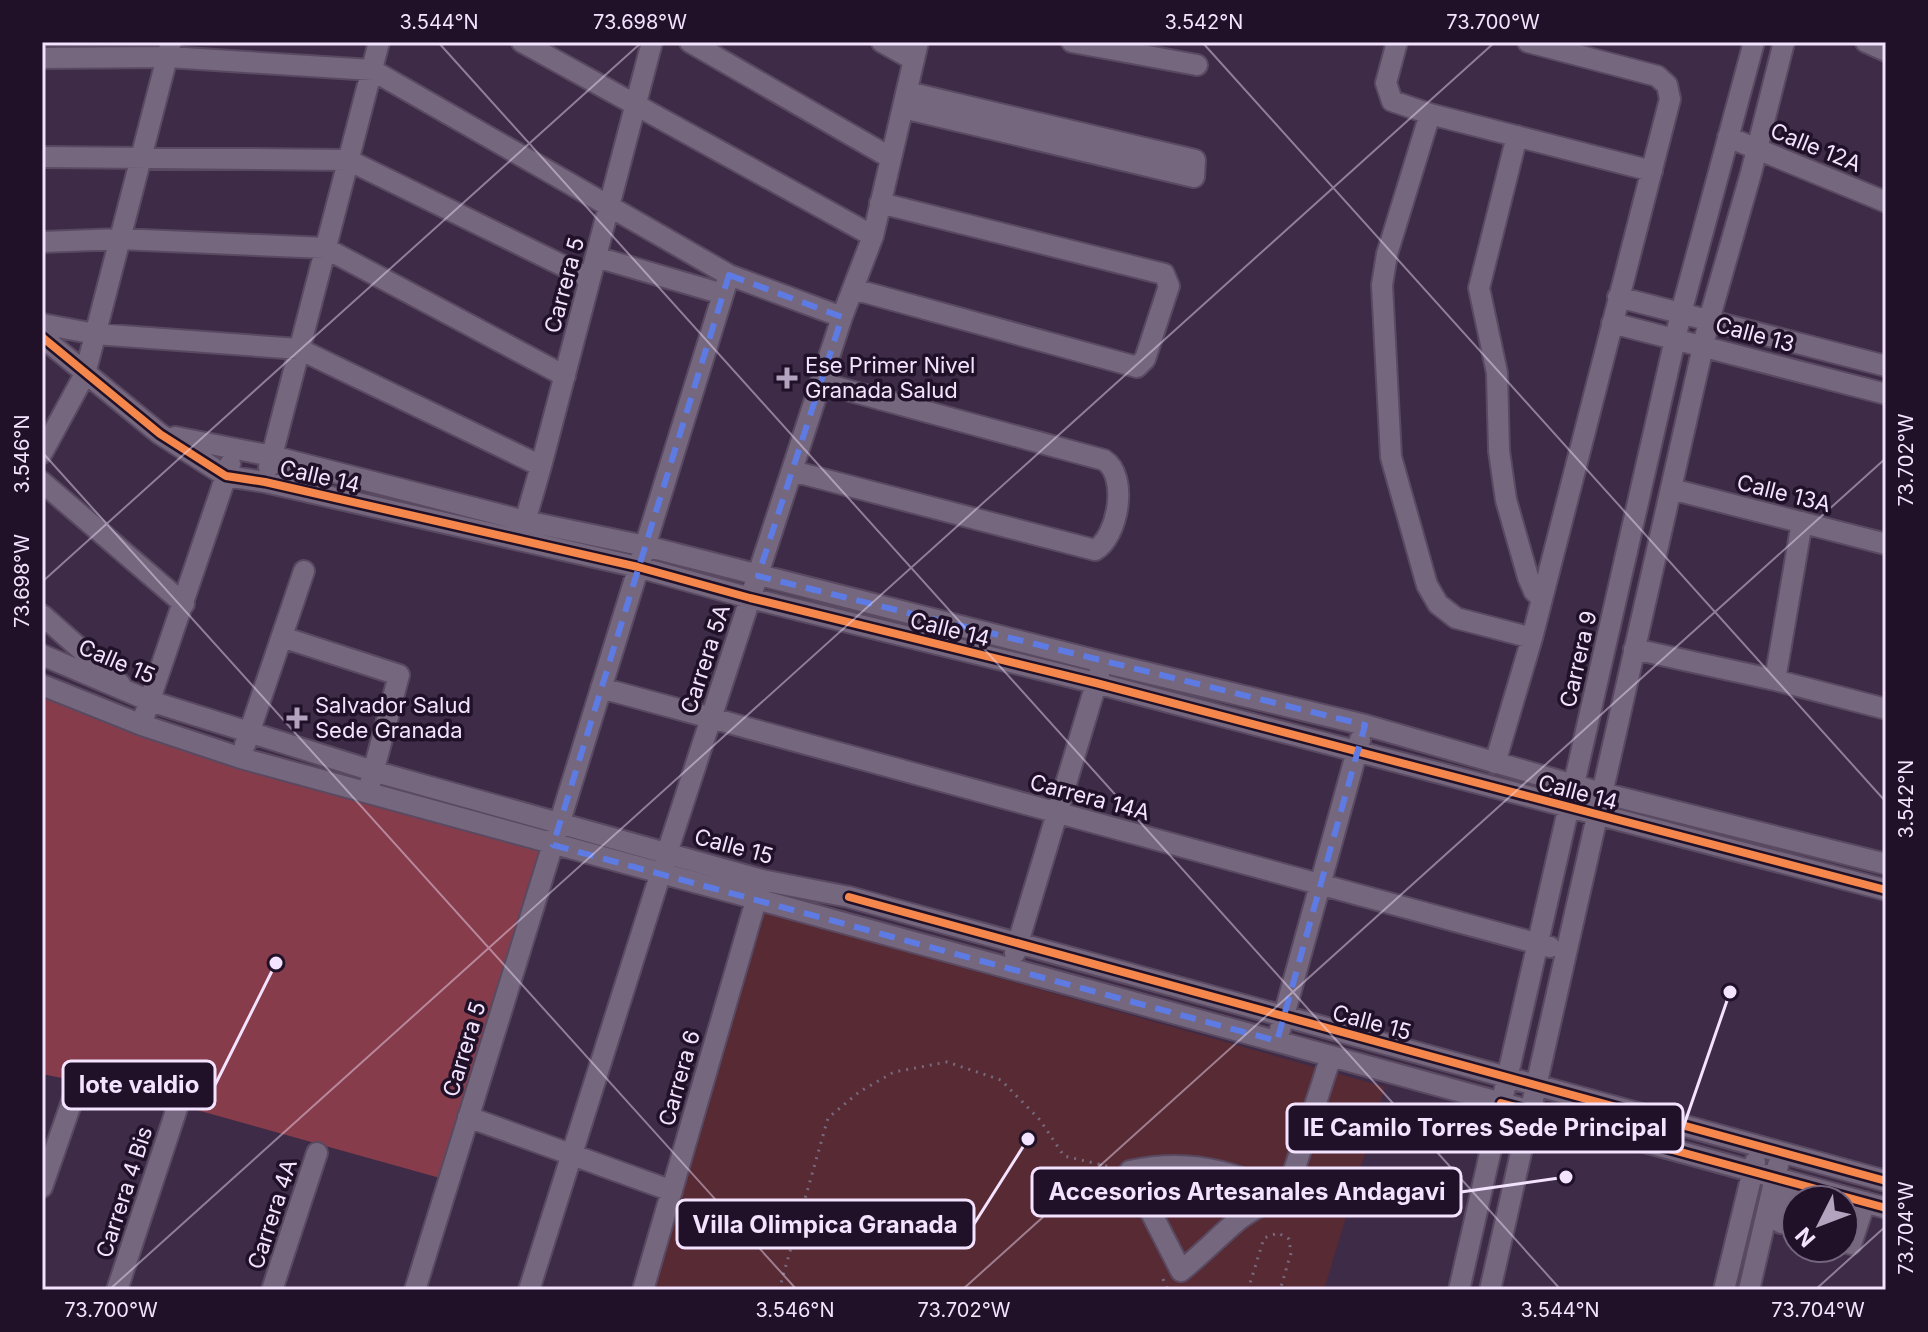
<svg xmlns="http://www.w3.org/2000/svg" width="1928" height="1332" viewBox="0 0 1928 1332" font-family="Inter,sans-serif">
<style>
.green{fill:#582a34}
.forest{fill:#873c4b}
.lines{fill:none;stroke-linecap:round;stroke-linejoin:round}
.minor-casing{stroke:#594961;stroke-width:24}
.path{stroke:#76697e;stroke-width:3;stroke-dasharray:2 6;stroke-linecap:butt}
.minor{stroke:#75677e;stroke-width:20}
.cycleway-casing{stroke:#201129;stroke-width:13}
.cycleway{stroke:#f5874c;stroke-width:8}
.marked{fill:none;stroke:#5d7be3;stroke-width:6;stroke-dasharray:16 10;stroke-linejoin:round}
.ticks{fill:none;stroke:#f3e3fe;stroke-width:2;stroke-opacity:0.45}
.poi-dot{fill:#b4a3be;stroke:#201129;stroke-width:3}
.labels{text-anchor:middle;stroke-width:7;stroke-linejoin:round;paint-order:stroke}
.street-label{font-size:22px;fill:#f3e3fe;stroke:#201129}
.poi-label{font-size:22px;fill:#f3e3fe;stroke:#201129;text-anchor:start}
.leader{fill:none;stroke:#f3e3fe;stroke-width:3}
.callout-dot{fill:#f3e3fe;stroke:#201129;stroke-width:3}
.callout{fill:#201129;stroke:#f3e3fe;stroke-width:3}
.callout-label{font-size:24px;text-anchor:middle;font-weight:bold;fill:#f3e3fe}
.neatline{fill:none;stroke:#f3e3fe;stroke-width:3}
.ticks-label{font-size:20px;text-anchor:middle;fill:#f3e3fe}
</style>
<rect width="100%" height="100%" fill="#3e2b47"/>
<path class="green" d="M765 912 1385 1087 1324 1290H644L714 1050Z"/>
<path class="forest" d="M42 694 171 746 545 851 440 1178 132 1092 42 1074Z"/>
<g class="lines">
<g class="minor-casing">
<path id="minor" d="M522 42 873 236
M690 42 891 158
M882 42 914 60
M1072 42 1197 65
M1397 42 1386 83 1392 101 1430 114 1652 171
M1866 42 1886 51
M42 58 168 57 372 70 729 275 842 317
M903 108 1194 177 1195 160 907 92
M1430 114 1387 254 1382 285 1391 457 1427 585 1438 604 1456 618 1532 638
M1517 136 1479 288 1497 373 1499 451 1506 500 1528 577 1534 591 1542 599
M1728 137 1886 202
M42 157 348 160 590 279
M42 242 120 239 325 248 565 376
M596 257 723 294
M853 289 1137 367 1145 359 1169 286 1164 274 880 203
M1618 297 1886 366
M1612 323 1886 394
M42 324 95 334 299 349 541 466
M42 337 160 434 226 476 265 482 638 567 750 598 1096 683 1886 890
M175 437 272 456 525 521 645 546 1102 662 1365 725 1602 793 1886 864
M42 453 85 374 171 42
M269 467 379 42
M792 471 1095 550C1118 537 1129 476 1104 460L821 383
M42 482 184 604
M1671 489 1886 544
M522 532 541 466 652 42
M42 615 120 684
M282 637 399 675 370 784
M1634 649 1775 680 1886 709
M42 655 150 701 373 771 762 880 849 897 1886 1181
M1775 680 1802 522
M42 685 142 725 241 758 1886 1208
M601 688 1550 947
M145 714 230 464
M245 745 304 571
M1495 763 1532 638 1670 99 1667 85 1657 76 1528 42
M1015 953 1099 674
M1280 1030 1360 740
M468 1117 672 1191
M42 1187 78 1084
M1278 1195C1231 1168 1183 1159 1130 1171L1181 1271C1201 1255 1218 1237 1237 1221 1257 1205 1275 1202 1291 1180L1331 1056
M1781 1223 1788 1181
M1844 1242 1851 1244 1865 1202
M117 1290 177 1108
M272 1290 317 1153
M415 1290 729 275
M529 1290 667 853 842 317 873 236 918 42
M643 1290 759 890
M1459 1290 1681 313 1754 42
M1490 1290 1709 320 1751 173 1784 42
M1724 1290 1755 1162
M1749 1290 1778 1165"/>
</g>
<path class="path" d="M1100 1164 1112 1180
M1163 1279 1168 1290
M779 1290 828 1118 859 1092 894 1072 947 1062 1001 1080 1040 1120 1064 1156 1111 1167
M1248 1290 1264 1238 1278 1233 1289 1239 1291 1253 1280 1290"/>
<use href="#minor" class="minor"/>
<g class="cycleway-casing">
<path id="cycleway" d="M42 337 160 434 226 476 265 482 638 567 750 598 1096 683 1886 890
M849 897 1886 1181
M1501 1103 1886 1208"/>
</g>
<use href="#cycleway" class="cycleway"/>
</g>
<path class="marked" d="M729 275 842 317 758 576 1365 725 1277 1041 553 845Z"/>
<path class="ticks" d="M438 42 1561 1290M1202 42 1886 802M42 452 797 1290M42 582 642 42M109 1290 1495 42M962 1290 1886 458M1815 1290 1886 1226"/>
<g class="poi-dot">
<path d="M783 366h8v8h8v8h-8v8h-8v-8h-8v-8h8z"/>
<path d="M293 706h8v8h8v8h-8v8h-8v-8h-8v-8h8z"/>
</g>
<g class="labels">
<g class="street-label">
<text transform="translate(1816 147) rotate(22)" y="8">Calle 12A</text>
<text transform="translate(564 285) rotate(-75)" y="8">Carrera 5</text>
<text transform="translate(1755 334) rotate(15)" y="8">Calle 13</text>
<text transform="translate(320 476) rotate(13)" y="8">Calle 14</text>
<text transform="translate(1784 493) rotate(14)" y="8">Calle 13A</text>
<text transform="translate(950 629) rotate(14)" y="8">Calle 14</text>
<text transform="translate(705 659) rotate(-72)" y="8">Carrera 5A</text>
<text transform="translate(1578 659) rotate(-77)" y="8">Carrera 9</text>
<text transform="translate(117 661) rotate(23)" y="8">Calle 15</text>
<text transform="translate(1578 792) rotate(15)" y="8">Calle 14</text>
<text transform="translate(1090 797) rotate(15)" y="8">Carrera 14A</text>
<text transform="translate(734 846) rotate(15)" y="8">Calle 15</text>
<text transform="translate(1372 1022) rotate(15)" y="8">Calle 15</text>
<text transform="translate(464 1049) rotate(-73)" y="8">Carrera 5</text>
<text transform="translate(679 1078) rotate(-74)" y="8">Carrera 6</text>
<text transform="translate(124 1192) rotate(-72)" y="8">Carrera 4 Bis</text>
<text transform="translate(272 1214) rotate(-72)" y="8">Carrera 4A</text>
</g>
<g class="poi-label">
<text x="805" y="373">Ese Primer Nivel<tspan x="805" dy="25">Granada Salud</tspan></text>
<text x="315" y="713">Salvador Salud<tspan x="315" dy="25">Sede Granada</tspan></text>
</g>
</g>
<path class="leader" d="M276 963L215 1085M1730 992L1683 1128M1566 1177L1461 1192M1028 1139L974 1224"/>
<g class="callout-dot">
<circle cx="276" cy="963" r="8"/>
<circle cx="1730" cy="992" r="8"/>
<circle cx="1566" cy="1177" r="8"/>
<circle cx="1028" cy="1139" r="8"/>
</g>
<g class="callout">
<rect x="63" y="1061" width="152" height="48" rx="8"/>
<rect x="1287" y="1104" width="396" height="48" rx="8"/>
<rect x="1032" y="1168" width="429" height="48" rx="8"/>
<rect x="677" y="1200" width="297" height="48" rx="8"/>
</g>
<g class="callout-label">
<text x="139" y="1093">lote valdio</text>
<text x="1485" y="1136">IE Camilo Torres Sede Principal</text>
<text x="1247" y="1200">Accesorios Artesanales Andagavi</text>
<text x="825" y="1233">Villa Olimpica Granada</text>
</g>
<rect width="1928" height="1332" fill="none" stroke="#201129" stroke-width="88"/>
<g transform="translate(1820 1224) rotate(228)"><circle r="38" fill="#201129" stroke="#74657e" stroke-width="2"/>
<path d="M0-6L14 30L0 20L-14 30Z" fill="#b4a3be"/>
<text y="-12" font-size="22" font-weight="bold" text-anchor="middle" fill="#f3e3fe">N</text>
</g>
<rect x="44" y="44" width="1840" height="1244" class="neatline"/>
<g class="ticks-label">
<text x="439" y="29">3.544°N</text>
<text x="640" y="29">73.698°W</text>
<text x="1204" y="29">3.542°N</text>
<text x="1493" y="29">73.700°W</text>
<text transform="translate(22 454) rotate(-90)" y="7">3.546°N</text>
<text transform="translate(1906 460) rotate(-90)" y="7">73.702°W</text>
<text transform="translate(22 581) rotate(-90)" y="7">73.698°W</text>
<text transform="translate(1906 799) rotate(-90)" y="7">3.542°N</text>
<text transform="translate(1906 1228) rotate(-90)" y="7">73.704°W</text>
<text x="111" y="1317">73.700°W</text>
<text x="795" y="1317">3.546°N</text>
<text x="964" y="1317">73.702°W</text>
<text x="1560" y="1317">3.544°N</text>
<text x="1818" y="1317">73.704°W</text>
</g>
</svg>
